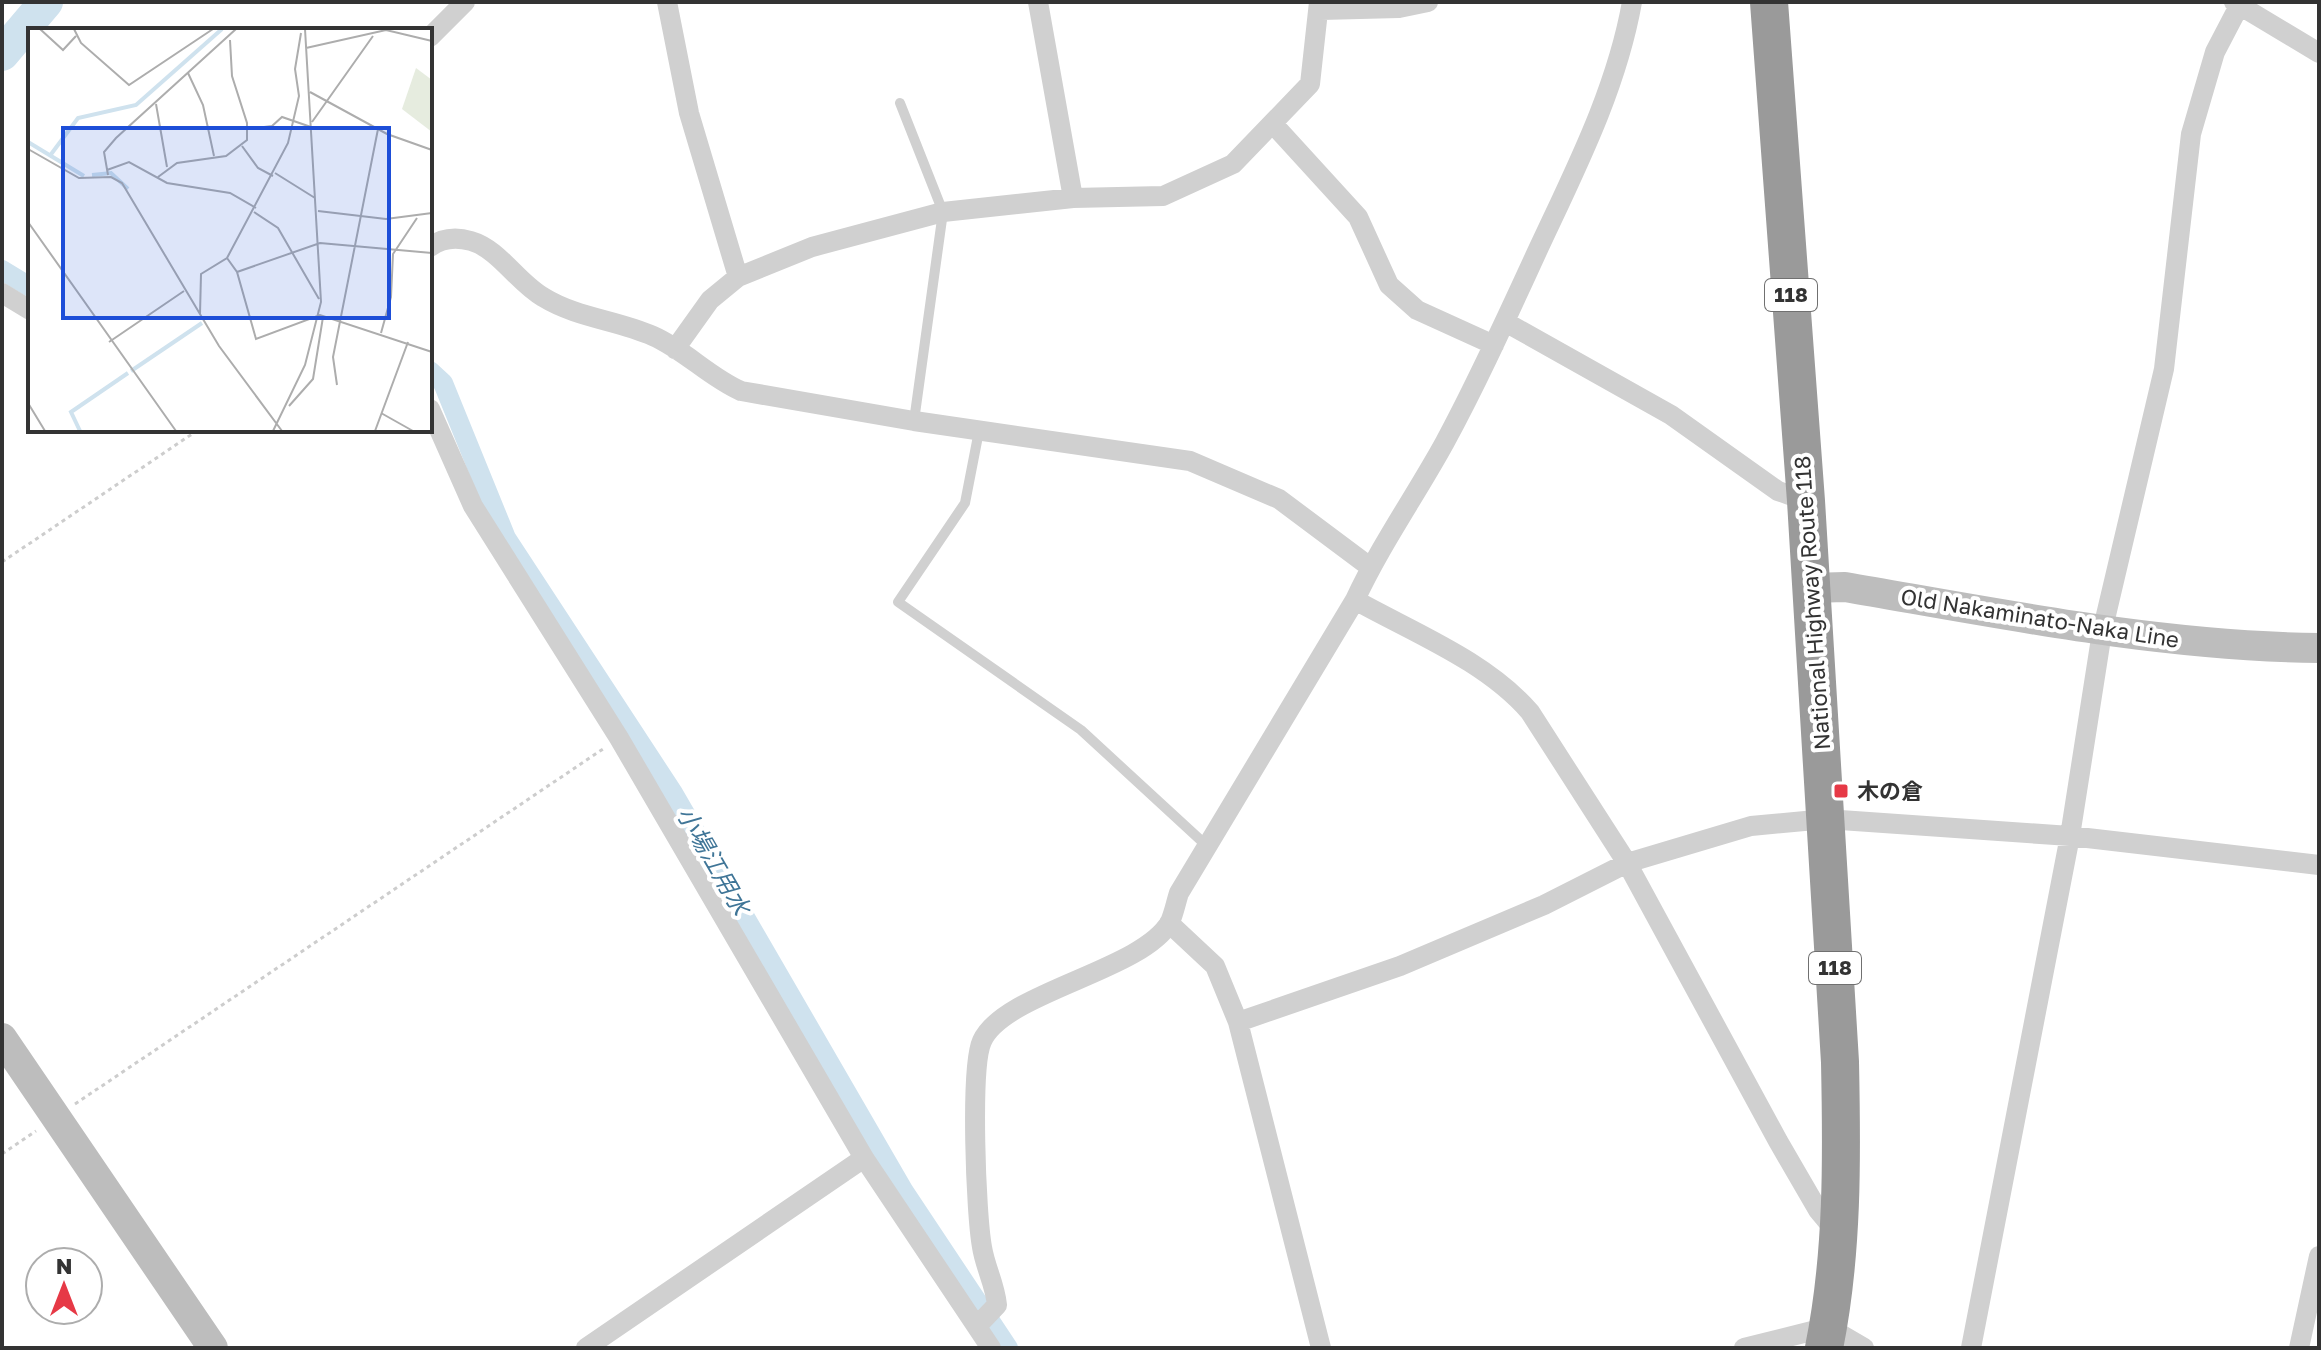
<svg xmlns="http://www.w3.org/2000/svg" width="2321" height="1350" viewBox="0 0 2321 1350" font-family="'Golos Text','Noto Sans JP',sans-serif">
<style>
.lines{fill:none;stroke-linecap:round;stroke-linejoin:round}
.canal{stroke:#cfe2ee;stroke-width:20}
.river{stroke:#cfe2ee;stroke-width:34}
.path{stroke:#cdcdcd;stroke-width:3;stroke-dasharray:4 4;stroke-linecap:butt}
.lane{stroke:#d0d0d0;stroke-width:10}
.street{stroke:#d0d0d0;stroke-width:20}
.secondary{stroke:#bdbdbd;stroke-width:30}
.highway{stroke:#9a9a9a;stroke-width:38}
.poi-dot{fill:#e63946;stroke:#fff;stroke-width:3}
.labels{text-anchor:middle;stroke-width:8;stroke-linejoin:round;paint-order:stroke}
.shield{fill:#fff;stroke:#707070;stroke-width:2}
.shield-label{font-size:20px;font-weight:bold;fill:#333}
.street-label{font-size:22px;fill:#333;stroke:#fff}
.poi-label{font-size:22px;font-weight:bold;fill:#333;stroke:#fff;text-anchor:start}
.water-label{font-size:24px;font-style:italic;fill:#3f7597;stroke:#fff}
.inset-river{fill:none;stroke:#cfe2ee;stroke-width:4}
.inset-road{fill:none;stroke:#adadad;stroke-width:2}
.view{fill:#1d4ed8;fill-opacity:0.15;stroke:#1d4ed8;stroke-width:4}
.inset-edge{fill:none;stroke:#333;stroke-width:4}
</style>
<rect width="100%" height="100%" fill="#fff"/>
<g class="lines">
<path class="canal" d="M2 270 30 287
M430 371 443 383 506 538 673 793 903 1190 1008 1348"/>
<path class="river" d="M2 54 46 2"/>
<path class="path" d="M2 562 198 430
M75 1104 603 749
M2 1154 36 1131"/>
<path class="lane" d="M900 103 943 212 914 421
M979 431 965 503 898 602 1081 730 1207 846"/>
<path class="street" d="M667 2 689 113 738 277
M1038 2 1073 198
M2234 2 2319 53
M1321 10 1399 8 1428 2
M430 37 465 2
M1274 125 1358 217 1389 285 1417 310 1494 345
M430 247C442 238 457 237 471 241 499 249 517 282 543 297 577 318 617 320 653 336 685 350 709 377 741 391L914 421 1190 461 1279 499 1370 567
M2 293 30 310
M1507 323 1671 415 1778 491 1806 501
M675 349 710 300 738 277 812 247 943 212 1073 198 1163 196 1233 164 1310 84 1319 2
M430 409 473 506 619 738 864 1158 991 1348
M1355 600C1414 633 1486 661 1530 712L1627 863 1778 1141 1818 1210 1838 1234
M1169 923 1215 966 1238 1022 1321 1348
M1238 1022 1400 966 1544 905 1627 863 1751 826 1826 819 2070 836 2319 865
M978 1325 997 1305C995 1284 985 1267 982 1247 976 1215 970 1067 982 1041 1004 992 1142 971 1170 922 1174 913 1176 902 1179 893L1355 600C1381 544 1416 495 1445 442 1478 381 1506 319 1535 256 1573 174 1616 92 1632 2
M586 1348 864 1158
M1744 1348 1828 1327 1864 1348
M1971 1348 2070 836 2102 632 2164 369 2191 134 2215 52 2239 6
M2299 1348 2319 1256"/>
<path class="secondary" d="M1810 588 1845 587C2002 614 2159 646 2319 648
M2 1038 213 1348"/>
<path class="highway" d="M1769 2 1806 501 1840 1062C1842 1157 1843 1254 1824 1348"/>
</g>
<rect class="poi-dot" x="1833" y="783" width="16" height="16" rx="4"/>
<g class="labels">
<g class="shield">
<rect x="1765" y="279" width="52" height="32" rx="6"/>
<rect x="1809" y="952" width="52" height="32" rx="6"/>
</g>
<g class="shield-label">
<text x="1791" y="302">118</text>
<text x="1835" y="975">118</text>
</g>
<g class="street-label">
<text transform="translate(1812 603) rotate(-94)" y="8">National Highway Route 118</text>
<text transform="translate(2040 618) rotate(9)" y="8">Old Nakaminato-Naka Line</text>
</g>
<g class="poi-label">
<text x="1857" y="799">木の倉</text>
</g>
<g class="water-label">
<text transform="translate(713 861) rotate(60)" y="8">小場江用水</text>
</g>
</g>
<g transform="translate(28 28)">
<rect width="404" height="404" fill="#fff"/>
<path d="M388 40 404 52V104L374 81Z" fill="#e6ecdf"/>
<path class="inset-river" d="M0 114 56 148M21 129 50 90 108 77 194 1M64 147 83 145 100 161M103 343 174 295M52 403 43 384 100 345"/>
<path class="inset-road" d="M12 1 35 22 48 8M46 1 53 15 101 57 185 1M278 20 358 2 404 13M160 45 175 77 186 128M282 64 359 106 404 122M128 76 139 139M284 94 345 8M221 101 244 98 254 89 283 99M214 118 230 140 245 148M0 121 51 150 83 149 94 155 191 318 254 403M79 142 101 134 139 155 202 165 228 180M247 145 287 170M80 147 76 124 88 110 208 1M130 149 149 135 198 128 219 112V95L204 48 202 12M290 183 358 191 404 185M226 184 250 200 291 271M0 194 148 403M199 230 209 244 228 311 292 287 404 324M209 244 292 215 404 225M172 286 173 246 199 230 260 115 271 68 267 41 273 5M353 305 363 269 365 226 389 190M81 314 156 263M309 357 305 329 350 101M0 375 17 403M261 378 285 351 295 289M353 385 385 403M245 403 277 337 293 274 277 1M347 403 380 314"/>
<path class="view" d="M35 100H361V290H35Z"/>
<rect width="404" height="404" class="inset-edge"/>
</g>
<rect width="2321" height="1350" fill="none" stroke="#333333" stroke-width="8"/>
<g transform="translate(64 1286)"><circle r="38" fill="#ffffff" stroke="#adadad" stroke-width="2"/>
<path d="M0-6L14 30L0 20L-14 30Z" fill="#e63946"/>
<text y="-12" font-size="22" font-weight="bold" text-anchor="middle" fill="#333333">N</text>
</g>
</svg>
